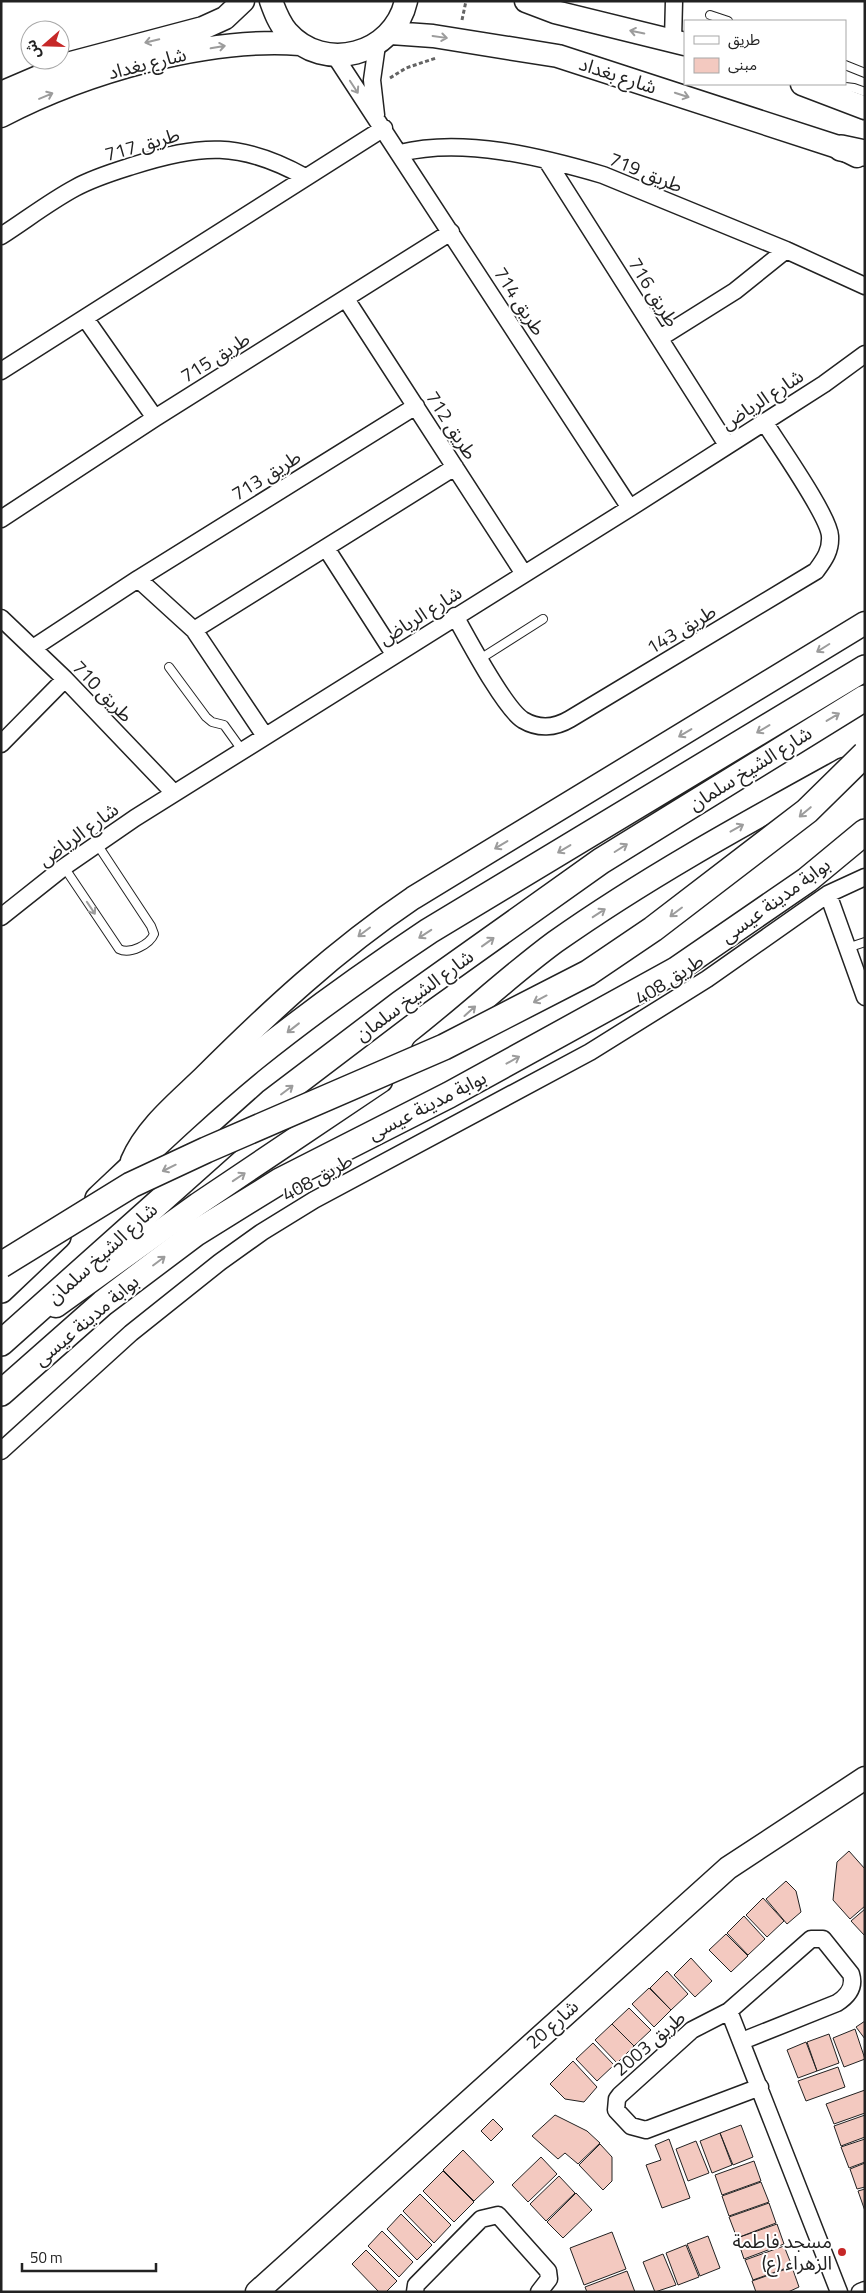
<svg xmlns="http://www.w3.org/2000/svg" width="866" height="2293" viewBox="0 0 866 2293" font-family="'Titillium Web','Noto Sans Arabic',sans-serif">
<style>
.building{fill:#f3c9c0;stroke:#222}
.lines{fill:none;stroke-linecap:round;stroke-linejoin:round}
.lane-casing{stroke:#222;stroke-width:10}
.street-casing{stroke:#222;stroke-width:19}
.secondary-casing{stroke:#222;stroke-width:25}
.primary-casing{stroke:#222;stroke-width:28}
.path{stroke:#646464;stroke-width:3;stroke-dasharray:4 2.5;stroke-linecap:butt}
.lane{stroke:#fff;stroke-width:8}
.street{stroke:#fff;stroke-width:16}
.secondary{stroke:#fff;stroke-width:22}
.primary{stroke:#fff;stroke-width:25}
.primary-bridge-casing{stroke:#222;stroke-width:28;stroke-linecap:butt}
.primary-bridge{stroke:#fff;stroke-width:25}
.oneway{stroke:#9c9c9c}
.poi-dot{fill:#c62828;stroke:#fff;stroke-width:2}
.labels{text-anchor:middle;stroke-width:4;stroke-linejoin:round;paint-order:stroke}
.street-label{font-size:19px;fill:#222;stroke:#fff}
.poi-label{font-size:19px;fill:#222;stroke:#fff;text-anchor:end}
</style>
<rect width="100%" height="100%" fill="#fff"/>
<path class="building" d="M849 1851 865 1869V1906L850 1919 833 1900 837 1862Z
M786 1881 796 1891 801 1912 787 1924 766 1899Z
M763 1898 784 1921 767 1937 746 1915Z
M865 1909V1936L851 1921Z
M744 1916 765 1939 748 1955 727 1933Z
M726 1934 748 1956 731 1972 709 1950Z
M691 1958 712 1981 695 1997 674 1975Z
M667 1971 688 1994 671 2010 650 1988Z
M649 1988 671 2010 654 2027 632 2004Z
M629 2008 651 2030 634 2046 612 2024Z
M865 2021V2039L856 2027Z
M612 2024 634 2046 617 2063 595 2040Z
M855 2029 865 2059 844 2067 833 2038Z
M829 2034 839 2063 817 2071 807 2042Z
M806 2042 817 2071 798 2078 787 2050Z
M593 2043 614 2065 597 2081 576 2059Z
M573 2061 597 2087 584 2102 565 2099 550 2084Z
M838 2067 845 2087 806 2101 798 2081Z
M865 2090V2113L834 2124 826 2104Z
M555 2115 587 2131 600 2143 578 2164 565 2153 558 2159 532 2136Z
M865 2115V2137L841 2146 834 2126Z
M493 2119 503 2129 491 2141 481 2131Z
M741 2125 753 2157 733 2165 720 2133Z
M720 2133 732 2165 712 2173 700 2141Z
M669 2139 690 2198 662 2208 646 2165 661 2160 655 2145Z
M865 2139V2162L849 2168 841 2147Z
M696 2141 709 2173 688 2181 676 2149Z
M600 2144 612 2157V2181L603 2190 579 2165Z
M463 2150 494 2182 474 2201 443 2170Z
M541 2157 557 2174 528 2202 512 2185Z
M754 2161 761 2181 722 2195 715 2175Z
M865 2163V2187L857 2189 850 2169Z
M443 2171 474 2202 454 2222 423 2191Z
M559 2176 575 2193 546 2221 530 2204Z
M761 2182 769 2202 729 2216 722 2196Z
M865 2189V2211L858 2191Z
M576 2193 592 2210 563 2238 547 2222Z
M420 2194 451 2225 434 2243 403 2211Z
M769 2203 776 2223 737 2238 729 2217Z
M401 2214 432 2245 417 2260 387 2229Z
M777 2224 784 2244 744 2259 737 2238Z
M382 2231 413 2262 399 2277 368 2246Z
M612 2232 626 2269 584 2285 570 2248Z
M708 2236 720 2268 700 2276 687 2244Z
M686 2245 699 2277 678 2285 666 2253Z
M784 2246 792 2266 753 2280 745 2260Z
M366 2250 397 2281 386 2292H379L352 2264Z
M663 2254 676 2285 655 2292 643 2262Z
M792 2267 799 2287 788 2292H756L752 2281Z
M627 2271 635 2292H587L585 2287Z"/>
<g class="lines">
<g class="lane-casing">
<path id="lane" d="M710 15 728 21
M845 65 865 73
M828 85 854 88 865 92
M480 659 543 619
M169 667 206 717 212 722 224 725 242 750
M64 867 119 949C130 955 150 944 154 934L151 926 97 844
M847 948 865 942"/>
</g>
<g class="street-casing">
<path id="street" d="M673 40 674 1
M335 56 630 508
M376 115 372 80 377 45
M400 153C463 137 541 157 603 175L786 250 865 286
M547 161 727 445
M1 236C26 220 49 202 75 188 93 178 113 172 132 166 200 144 241 141 305 177
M346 299 524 574
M85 318 155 418
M660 338 735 291 786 250
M1 371 384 128
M1 519 155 418 451 232
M326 548 394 654
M138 579 194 630 265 736
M455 616C468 639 504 708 523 720 538 729 555 728 570 719L816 571C824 560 831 551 830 536 829 516 778 444 765 423
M1 618 65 679 174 793
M194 630 455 467
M33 648 138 579 416 406
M1 744 65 679
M828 894 865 997
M1 917 64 867 135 818 630 508 824 384 865 354
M1 1451 131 1333 220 1262 262 1232 314 1200 590 1052 707 979 828 894 865 877
M729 2011 839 2292
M742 2041 837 2003C848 1996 855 1987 851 1974L823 1939H811L729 2011 692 2030 620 2095 617 2099 616 2110 631 2126 646 2130 760 2087
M415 2292 416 2285 481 2219 498 2215 548 2271 549 2279 539 2292
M860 2292 865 2290"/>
</g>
<g class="secondary-casing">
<path id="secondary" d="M271 1C275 12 279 23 287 32 324 74 394 55 406 1
M526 1 555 12 685 44
M391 33 433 36 558 56 841 148 857 156
M802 84 865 108
M1 93 71 63 203 28 225 18 243 1
M1 116C85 72 207 37 300 44
M423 1050C468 1015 509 976 555 942 647 877 746 823 844 769
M132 1161C146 1128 177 1103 203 1078 269 1012 336 950 413 898L865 623
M56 1306 198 1204 381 1081
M257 2292 728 1868 865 1778"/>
</g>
<g class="primary-casing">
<path id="primary" d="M841 148 865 153
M98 1199C149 1151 200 1102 254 1058 310 1013 369 971 429 931L865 668
M1 1290 58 1236
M1 1343 271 1102 400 1004 601 861 865 698
M1 1393 103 1303 196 1233 280 1181 449 1095 676 970 807 880 865 832"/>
</g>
<path class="path" d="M462 20 466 1
M390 78 406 68 436 58"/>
<use href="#lane" class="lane"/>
<use href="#street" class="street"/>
<use href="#secondary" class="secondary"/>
<use href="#primary" class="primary"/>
<g class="primary-bridge-casing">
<path id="primary-bridge" d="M1 1265 131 1185 206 1150 444 1047 588 973 653 929 807 811 865 754"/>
</g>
<use href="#primary-bridge" class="primary-bridge"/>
</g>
<defs><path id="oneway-shaft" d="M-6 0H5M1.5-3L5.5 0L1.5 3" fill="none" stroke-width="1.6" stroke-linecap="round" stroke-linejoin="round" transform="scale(1.25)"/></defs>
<g class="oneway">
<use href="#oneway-shaft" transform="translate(637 32) rotate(-168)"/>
<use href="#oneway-shaft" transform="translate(440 37) rotate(8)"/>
<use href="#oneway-shaft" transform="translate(152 41) rotate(166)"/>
<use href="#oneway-shaft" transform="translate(218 47) rotate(-10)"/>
<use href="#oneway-shaft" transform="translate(354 87) rotate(57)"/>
<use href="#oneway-shaft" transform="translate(682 95) rotate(18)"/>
<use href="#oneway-shaft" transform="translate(46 96) rotate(-23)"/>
<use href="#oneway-shaft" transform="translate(823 648) rotate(148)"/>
<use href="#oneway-shaft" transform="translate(833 717) rotate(-31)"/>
<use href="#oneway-shaft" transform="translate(763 729) rotate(149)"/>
<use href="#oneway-shaft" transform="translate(685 733) rotate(149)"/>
<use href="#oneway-shaft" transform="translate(805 812) rotate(140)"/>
<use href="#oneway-shaft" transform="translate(737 828) rotate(-29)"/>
<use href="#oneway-shaft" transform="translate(501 845) rotate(149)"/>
<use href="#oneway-shaft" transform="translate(621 848) rotate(-32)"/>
<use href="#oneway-shaft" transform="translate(564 849) rotate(149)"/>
<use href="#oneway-shaft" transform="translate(91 908) rotate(56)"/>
<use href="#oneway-shaft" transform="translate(676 912) rotate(143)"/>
<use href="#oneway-shaft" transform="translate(599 913) rotate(-33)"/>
<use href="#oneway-shaft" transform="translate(364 932) rotate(143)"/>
<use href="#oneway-shaft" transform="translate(425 934) rotate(147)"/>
<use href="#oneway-shaft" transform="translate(488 942) rotate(-36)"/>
<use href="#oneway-shaft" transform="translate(540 999) rotate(152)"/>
<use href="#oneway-shaft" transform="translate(470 1011) rotate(-42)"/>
<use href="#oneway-shaft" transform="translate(293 1028) rotate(142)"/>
<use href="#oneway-shaft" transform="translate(513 1060) rotate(-29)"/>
<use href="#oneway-shaft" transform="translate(287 1090) rotate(-37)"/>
<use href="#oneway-shaft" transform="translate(169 1168) rotate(154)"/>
<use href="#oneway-shaft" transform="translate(239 1177) rotate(-34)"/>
<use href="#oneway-shaft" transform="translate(159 1261) rotate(-37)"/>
</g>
<circle class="poi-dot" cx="842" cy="2252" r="5"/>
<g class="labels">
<g class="street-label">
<text transform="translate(147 63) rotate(-14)" y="7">شارع بغداد</text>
<text transform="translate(618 75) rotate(18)" y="7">شارع بغداد</text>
<text transform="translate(142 144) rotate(-16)" y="7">طريق 717</text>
<text transform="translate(646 172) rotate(22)" y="7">طريق 719</text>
<text transform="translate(654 292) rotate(58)" y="7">طريق 716</text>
<text transform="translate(520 301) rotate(57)" y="7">طريق 714</text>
<text transform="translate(215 357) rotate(-32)" y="7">طريق 715</text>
<text transform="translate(762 399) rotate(-33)" y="7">شارع الرياض</text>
<text transform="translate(452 425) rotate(57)" y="7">طريق 712</text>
<text transform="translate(266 475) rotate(-32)" y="7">طريق 713</text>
<text transform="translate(420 615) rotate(-32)" y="7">شارع الرياض</text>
<text transform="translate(681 629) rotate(-31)" y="7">طريق 143</text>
<text transform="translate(103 691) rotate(46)" y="7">طريق 710</text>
<text transform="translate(750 768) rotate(-32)" y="7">شارع الشيخ سلمان</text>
<text transform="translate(78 834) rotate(-36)" y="7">شارع الرياض</text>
<text transform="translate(775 900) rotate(-36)" y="7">بوابة مدينة عيسى</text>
<text transform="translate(669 979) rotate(-33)" y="7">طريق 408</text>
<text transform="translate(414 995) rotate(-36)" y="7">شارع الشيخ سلمان</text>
<text transform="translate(427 1105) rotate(-27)" y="7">بوابة مدينة عيسى</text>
<text transform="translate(317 1177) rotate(-29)" y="7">طريق 408</text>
<text transform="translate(102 1253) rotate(-42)" y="7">شارع الشيخ سلمان</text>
<text transform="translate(86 1320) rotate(-40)" y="7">بوابة مدينة عيسى</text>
<text transform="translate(552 2024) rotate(-42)" y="7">شارع 20</text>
<text transform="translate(649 2043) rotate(-41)" y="7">طريق 2003</text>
</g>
<g class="poi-label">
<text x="832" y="2248">مسجد فاطمة<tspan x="832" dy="22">الزهراء (ع)</tspan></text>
</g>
</g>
<rect width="866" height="2293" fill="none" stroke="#222222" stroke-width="5"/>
<rect x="684" y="20" width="162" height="65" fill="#ffffff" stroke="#a7a7a7"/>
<rect x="694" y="36" width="25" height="8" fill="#ffffff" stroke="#a7a7a7"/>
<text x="728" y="45" font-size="15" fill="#222222">طريق</text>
<rect x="694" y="58" width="25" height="15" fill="#f3c9c0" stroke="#a7a7a7"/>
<text x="728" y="70" font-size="15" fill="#222222">مبنى</text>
<g transform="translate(45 45) rotate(250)"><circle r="24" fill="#ffffff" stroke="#a7a7a7"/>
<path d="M0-4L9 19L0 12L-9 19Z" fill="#c62828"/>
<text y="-8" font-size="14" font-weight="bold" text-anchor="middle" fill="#222222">ش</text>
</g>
<path d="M22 2263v8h134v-8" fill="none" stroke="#222222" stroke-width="2.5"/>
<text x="30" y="2263" font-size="15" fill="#222222" stroke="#ffffff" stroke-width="4" paint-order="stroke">50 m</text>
</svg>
